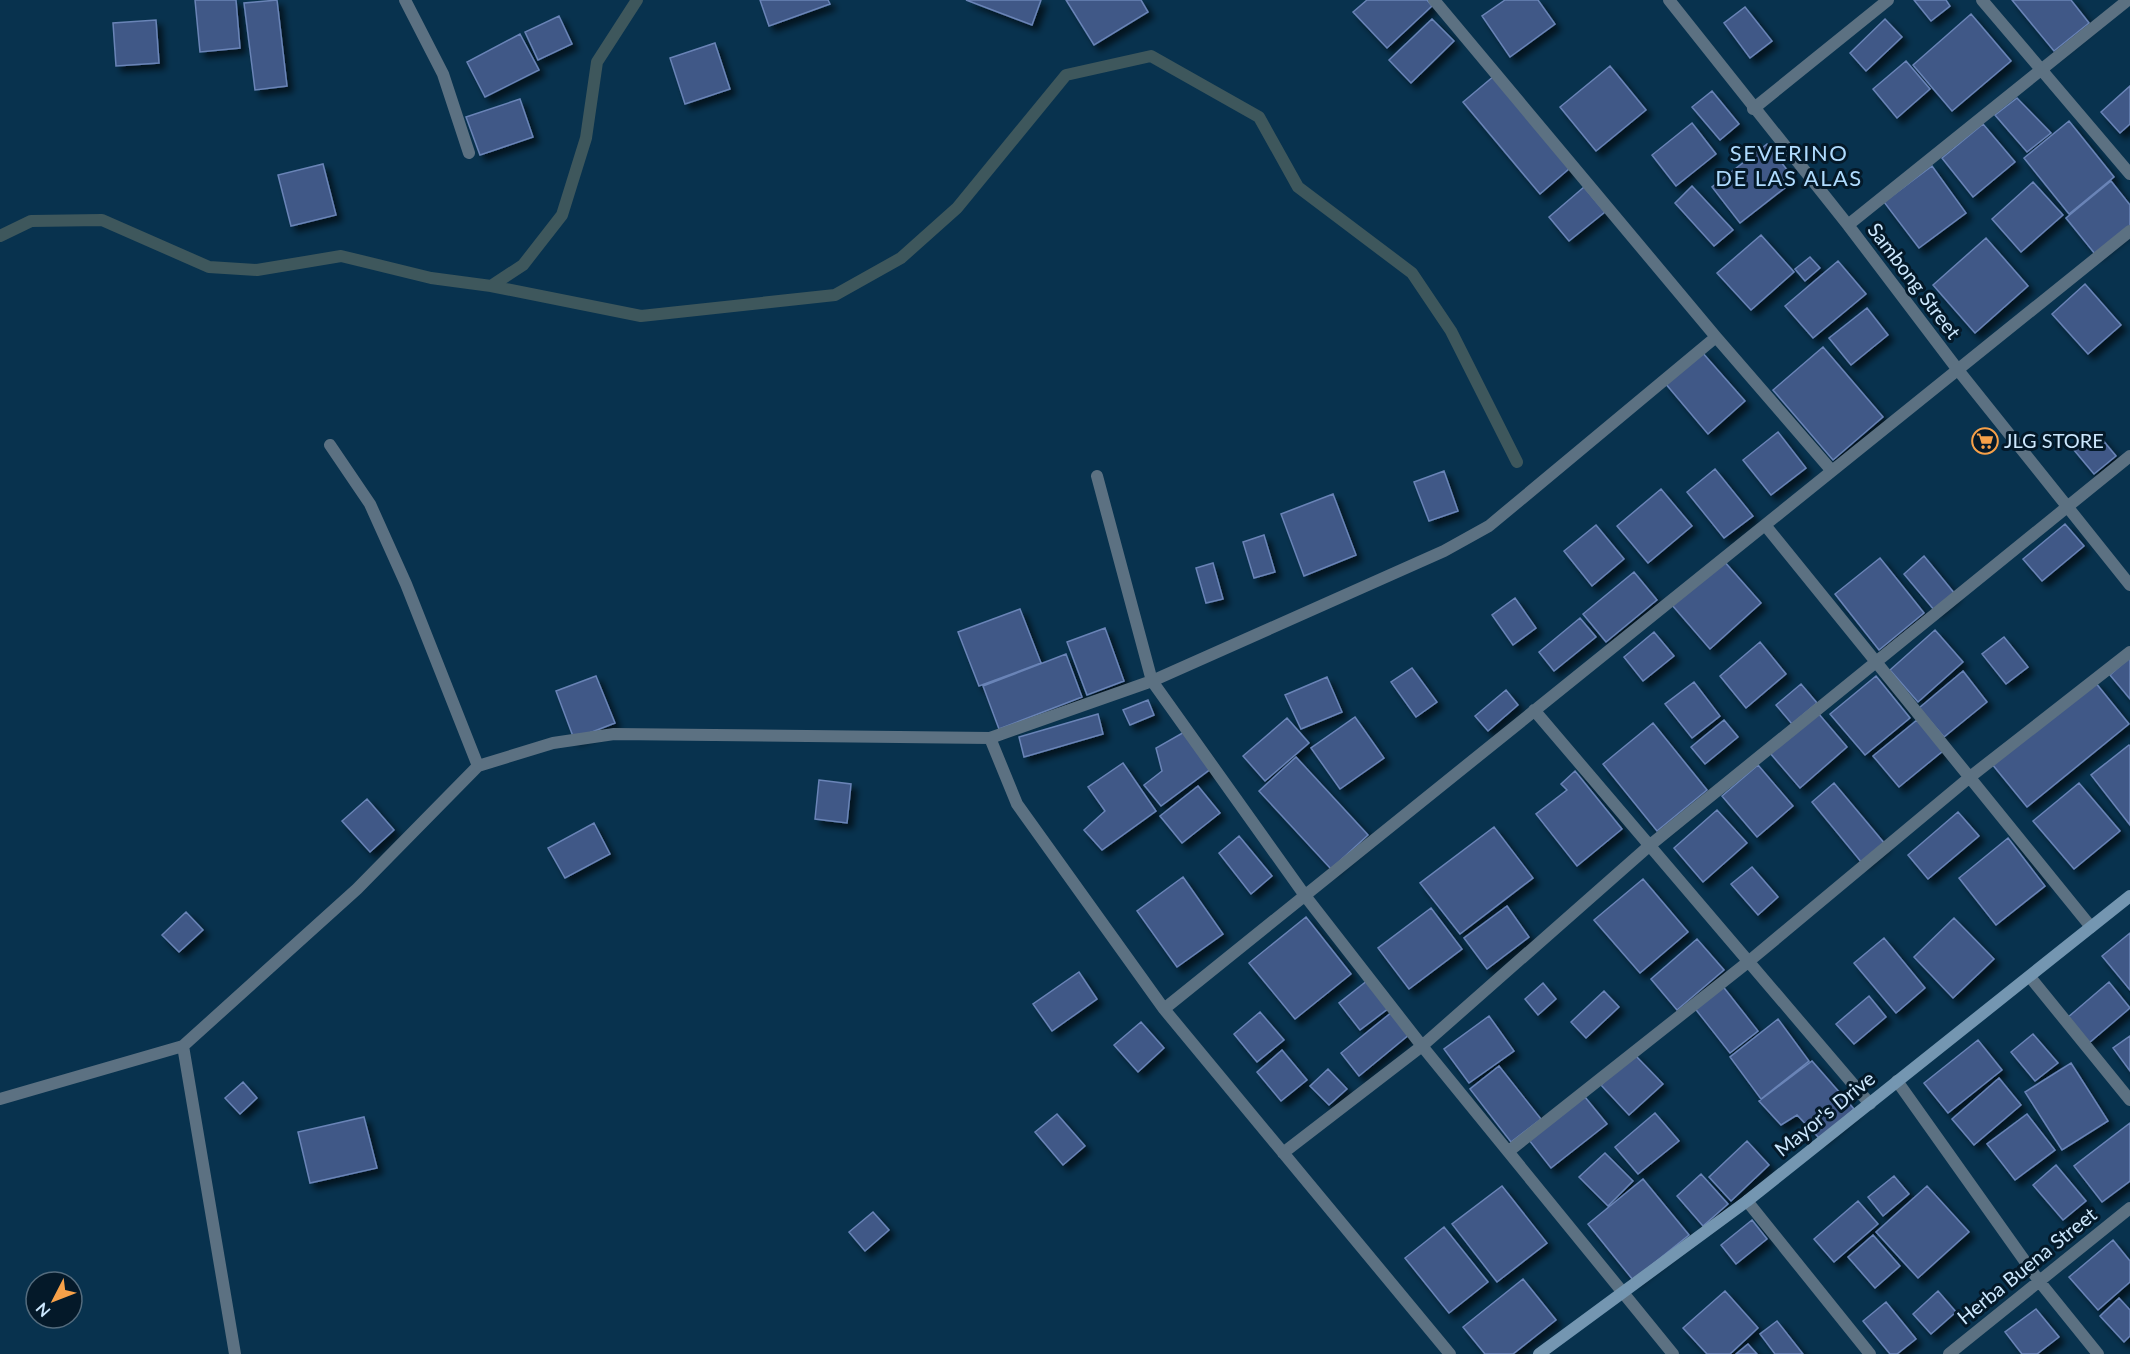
<svg xmlns="http://www.w3.org/2000/svg" width="2130" height="1354" viewBox="0 0 2130 1354" font-family="Lato,sans-serif">
<style>
.lines{fill:none;stroke-linecap:round;stroke-linejoin:round}
.stream{stroke:#3e575c;stroke-width:12}
.building{fill:#3f5887;stroke:#6a84b7;stroke-width:1.5;filter:url(#shadow)}
.street{stroke:#5c7182;stroke-width:12}
.secondary{stroke:#7496b1;stroke-width:12}
.labels{text-anchor:middle;stroke-width:6;stroke-linejoin:round;paint-order:stroke}
.street-label{font-size:20px;fill:#cde8fe;stroke:#041929}
.poi-label{font-size:20px;fill:#cde8fe;stroke:#041929;text-anchor:start}
.quarter-label{font-size:22px;letter-spacing:1.5px;fill:#afdbfe;stroke:#041929}
</style>
<defs>
<filter id="shadow"><feDropShadow dx="5.5" dy="5.5" stdDeviation="3" flood-color="#0009"/></filter>
</defs>
<rect width="100%" height="100%" fill="#08324e"/>
<g class="lines">
<path class="stream" d="M0 236 31 221 102 220 209 267 257 270 341 256 431 278 491 286 641 316 835 295 901 258 957 208 1066 75 1151 56 1259 117 1298 187 1412 273 1451 331 1517 462
M491 286 523 265 562 215 586 138 597 62 637 0"/>
</g>
<path class="building" d="M195 0H236L240 48 200 52Z
M277 0 287 86 255 90 244 3Z
M760 0H828L830 4 769 26Z
M966 0H1041L1032 25Z
M1066 0H1141L1148 12 1094 45Z
M1367 0H1427L1432 6 1387 48 1353 12Z
M1505 0H1538L1555 24 1510 57 1482 16Z
M1914 0H1946L1950 6 1931 21Z
M2012 0H2071L2089 23 2054 51Z
M1745 7 1772 41 1750 58 1724 23Z
M1971 14 2011 61 1952 111 1913 65Z
M559 16 572 44 538 60 525 32Z
M1432 19 1454 41 1411 83 1389 60Z
M1885 19 1902 37 1866 71 1850 53Z
M156 20 159 63 116 66 113 23Z
M520 34 539 70 485 97 467 62Z
M715 43 730 89 685 104 670 58Z
M1906 61 1930 89 1897 118 1873 89Z
M1610 66 1646 110 1596 151 1560 107Z
M1494 76 1570 168 1540 194 1463 102Z
M2130 86V124L2120 133 2101 112Z
M1712 91 1739 124 1720 140 1692 107Z
M2017 98 2051 133 2027 152 1995 115Z
M520 99 533 137 480 155 466 117Z
M2069 121 2114 177 2069 214 2024 158Z
M1692 123 1716 154 1676 186 1652 155Z
M1983 124 2015 162 1973 197 1942 158Z
M1767 144 1795 180 1740 223 1712 187Z
M323 164 336 215 291 226 278 175Z
M1932 166 1966 213 1919 248 1884 202Z
M2111 181 2130 205V226L2095 254 2066 218Z
M2033 182 2063 215 2021 252 1992 219Z
M1692 186 1733 230 1714 246 1675 203Z
M1584 187 1605 212 1569 241 1549 217Z
M1761 235 1794 272 1751 310 1717 273Z
M1986 238 2028 286 1975 333 1933 285Z
M1810 257 1820 268 1805 281 1795 269Z
M1838 261 1866 294 1813 338 1785 306Z
M2085 284 2121 325 2088 354 2052 314Z
M1867 308 1888 335 1851 365 1829 338Z
M1823 347 1883 417 1833 460 1773 390Z
M1701 351 1745 401 1708 434 1665 383Z
M1778 432 1806 468 1771 495 1743 460Z
M2096 432 2116 456 2094 474 2074 450Z
M1715 469 1753 516 1724 538 1687 492Z
M1444 471 1458 511 1429 521 1414 482Z
M1661 489 1692 526 1648 563 1617 526Z
M1333 494 1356 555 1304 576 1281 514Z
M2065 524 2084 546 2042 581 2023 559Z
M1596 525 1624 559 1592 586 1564 551Z
M1264 535 1275 572 1254 578 1243 542Z
M1924 556 1955 594 1935 611 1904 574Z
M1880 558 1924 613 1879 650 1835 594Z
M1723 560 1761 603 1710 649 1672 605Z
M1213 563 1223 599 1206 603 1196 568Z
M1634 572 1657 600 1606 642 1583 614Z
M1515 598 1536 628 1513 645 1492 615Z
M1020 609 1041 663 979 686 958 632Z
M1580 618 1596 637 1554 671 1539 652Z
M1105 628 1124 681 1087 695 1067 642Z
M1935 630 1963 662 1918 702 1890 670Z
M1654 632 1674 656 1643 681 1624 657Z
M2004 637 2028 667 2006 684 1982 654Z
M1760 642 1786 674 1746 708 1720 676Z
M1066 654 1082 697 999 729 983 686Z
M2130 657V699L2110 675Z
M1412 668 1437 702 1416 717 1391 682Z
M1963 671 1987 702 1944 737 1919 708Z
M596 676 615 723 574 739 556 691Z
M1876 676 1910 718 1865 755 1830 714Z
M1327 677 1342 712 1301 729 1285 695Z
M1694 682 1720 716 1692 738 1665 704Z
M2095 682 2129 724 2027 807 1992 764Z
M1801 684 1817 703 1792 724 1776 705Z
M1506 690 1518 705 1488 731 1475 716Z
M1148 700 1154 715 1130 725 1123 710Z
M1818 713 1847 747 1800 788 1770 753Z
M1098 714 1103 734 1024 757 1019 737Z
M1355 717 1384 758 1340 789 1311 748Z
M1287 718 1309 743 1265 781 1243 756Z
M1724 720 1738 737 1705 764 1691 747Z
M1917 720 1943 751 1899 787 1873 756Z
M1653 723 1707 790 1657 831 1603 764Z
M1186 731 1212 768 1161 806 1144 785 1162 771 1156 748Z
M2129 745 2130 746V825L2091 775Z
M1296 757 1368 835 1331 869 1259 791Z
M1123 763 1156 811 1102 850 1084 830 1105 811 1088 787Z
M1758 765 1793 806 1757 837 1722 796Z
M1575 771 1622 829 1577 866 1536 814 1567 790 1561 784Z
M819 780 851 784 847 823 815 819Z
M1834 783 1885 844 1862 863 1812 802Z
M2079 783 2120 831 2074 869 2033 821Z
M1198 786 1220 813 1182 843 1160 816Z
M367 799 394 830 370 852 342 821Z
M1717 810 1747 843 1703 882 1674 848Z
M1958 812 1979 836 1928 879 1908 855Z
M594 823 610 854 565 878 548 848Z
M1494 827 1533 878 1460 934 1420 883Z
M1239 836 1272 876 1251 894 1219 853Z
M2008 838 2045 886 1996 925 1959 878Z
M1752 867 1778 897 1758 915 1731 884Z
M1183 877 1223 934 1177 967 1137 911Z
M1643 879 1688 932 1640 973 1594 920Z
M1507 906 1529 937 1487 969 1464 938Z
M1431 908 1462 949 1409 989 1378 948Z
M186 912 203 930 179 952 162 935Z
M1306 917 1351 974 1295 1019 1249 963Z
M1954 918 1994 959 1953 998 1914 957Z
M2130 933V990L2102 956Z
M1884 938 1925 988 1896 1013 1854 963Z
M1697 939 1724 970 1677 1010 1651 979Z
M1079 972 1097 999 1052 1031 1033 1004Z
M1368 980 1389 1008 1360 1030 1339 1003Z
M2109 982 2130 1008 2089 1043 2067 1018Z
M1543 983 1556 999 1538 1015 1525 999Z
M1721 984 1758 1031 1730 1053 1693 1006Z
M1604 991 1619 1007 1586 1038 1571 1022Z
M1869 996 1886 1017 1854 1044 1836 1024Z
M1260 1012 1284 1040 1257 1062 1234 1034Z
M1392 1012 1410 1034 1359 1076 1341 1053Z
M1489 1016 1514 1051 1469 1083 1444 1049Z
M1778 1019 1809 1061 1761 1099 1730 1057Z
M1141 1022 1164 1048 1138 1072 1114 1045Z
M2033 1034 2058 1063 2035 1081 2011 1052Z
M2130 1036V1071L2113 1048Z
M1978 1040 2002 1070 1948 1113 1924 1083Z
M1282 1050 1307 1080 1281 1101 1257 1072Z
M1634 1054 1663 1084 1629 1115 1601 1085Z
M1812 1061 1854 1109 1820 1139 1797 1115 1781 1125 1759 1101Z
M2071 1063 2108 1121 2062 1150 2025 1092Z
M1499 1066 1541 1119 1511 1142 1470 1089Z
M1328 1069 1347 1089 1329 1105 1310 1086Z
M1999 1078 2021 1105 1974 1145 1952 1119Z
M243 1082 257 1098 240 1114 225 1098Z
M1585 1097 1607 1124 1551 1168 1529 1140Z
M1655 1113 1679 1141 1638 1174 1615 1147Z
M1057 1114 1085 1146 1063 1165 1035 1132Z
M2027 1114 2055 1150 2015 1180 1987 1144Z
M364 1117 377 1168 310 1183 298 1132Z
M2130 1123V1181L2102 1202 2074 1166Z
M1747 1141 1769 1165 1731 1201 1709 1177Z
M1605 1153 1633 1181 1608 1206 1579 1177Z
M2056 1165 2086 1201 2063 1220 2033 1185Z
M1701 1174 1728 1204 1703 1226 1677 1196Z
M1894 1176 1909 1194 1883 1216 1868 1197Z
M1643 1179 1689 1235 1633 1280 1588 1224Z
M1502 1186 1547 1243 1497 1282 1452 1224Z
M1927 1186 1969 1232 1918 1278 1876 1232Z
M1858 1201 1878 1224 1834 1262 1814 1239Z
M873 1212 889 1230 865 1251 849 1232Z
M1752 1220 1767 1239 1736 1264 1721 1245Z
M1444 1227 1488 1282 1449 1313 1405 1258Z
M1873 1235 1900 1266 1875 1288 1848 1257Z
M2113 1240 2130 1261V1282L2098 1310 2069 1277Z
M1523 1279 1556 1320 1513 1354H1485L1463 1327Z
M1725 1291 1758 1328 1730 1354H1707L1683 1328Z
M1938 1291 1956 1312 1931 1334 1913 1314Z
M2119 1298 2130 1310V1336L2124 1342 2100 1316Z
M1886 1302 1916 1339 1897 1354H1890L1863 1321Z
M2036 1309 2059 1337 2037 1354H2022L2005 1332Z
M1777 1321 1803 1354H1775L1760 1334Z
M1748 1344 1757 1354H1736Z"/>
<g class="lines">
<path class="street" d="M405 0 443 74 469 153
M1434 0 1716 337 1832 471
M1669 0 1848 225 1958 370 2130 585
M1982 0 2130 174
M1753 109 1888 0
M1848 225 2128 0
M330 445 370 504 406 584 478 766
M1097 476 1152 681 1306 897 1422 1046 1673 1354
M1765 525 2091 927
M1534 710 1870 1104
M990 738 1017 804 1164 1009 1450 1354
M2030 977 2130 1100
M1164 1009 2130 231
M183 1046 235 1354
M1897 1081 2039 1281 2098 1354
M0 1099 183 1046 357 889 478 766 553 743 614 734 990 738 1152 681 1444 551 1489 526 1716 337
M1509 1151 1748 962 1970 777 2130 652
M1283 1153 1422 1046 1649 846 2130 456
M1747 1201 1870 1354
M1949 1354 2130 1208"/>
<path class="secondary" d="M1539 1354 1747 1201 2130 896"/>
</g>
<defs>
<g id="supermarket-ring" transform="scale(1.35)"><circle r="9.5" fill="#041929" stroke="#f7a149" stroke-width="1.5"/><path d="M-6-5.5h2.5l.6 2H6L4.5 2H-2.5L-4.4-4H-6ZM-1.5 3.2a1.3 1.3 0 1 0 .1 0ZM3 3.2a1.3 1.3 0 1 0 .1 0Z" fill="#f7a149"/></g>
</defs>
<g fill-rule="evenodd">
<use href="#supermarket-ring" x="1985" y="441"/>
</g>
<g class="labels">
<g class="street-label">
<text transform="translate(1914 281) rotate(53)" y="7">Sambong Street</text>
<text transform="translate(1825 1114) rotate(-39)" y="7">Mayor's Drive</text>
<text transform="translate(2027 1266) rotate(-39)" y="7">Herba Buena Street</text>
</g>
<g class="poi-label">
<text x="2004" y="448">JLG STORE</text>
</g>
<g class="quarter-label">
<text x="1789" y="161">SEVERINO<tspan x="1789" dy="25">DE LAS ALAS</tspan></text>
</g>
</g>
<g transform="translate(54 1300) rotate(228)"><circle r="28" fill="#041929" stroke="#546c7e" stroke-width="1.5"/>
<path d="M0-4.5L10 22L0 15L-10 22Z" fill="#f7a149"/>
<text y="-9" font-size="16" font-weight="bold" text-anchor="middle" fill="#cde8fe">N</text>
</g>
</svg>
